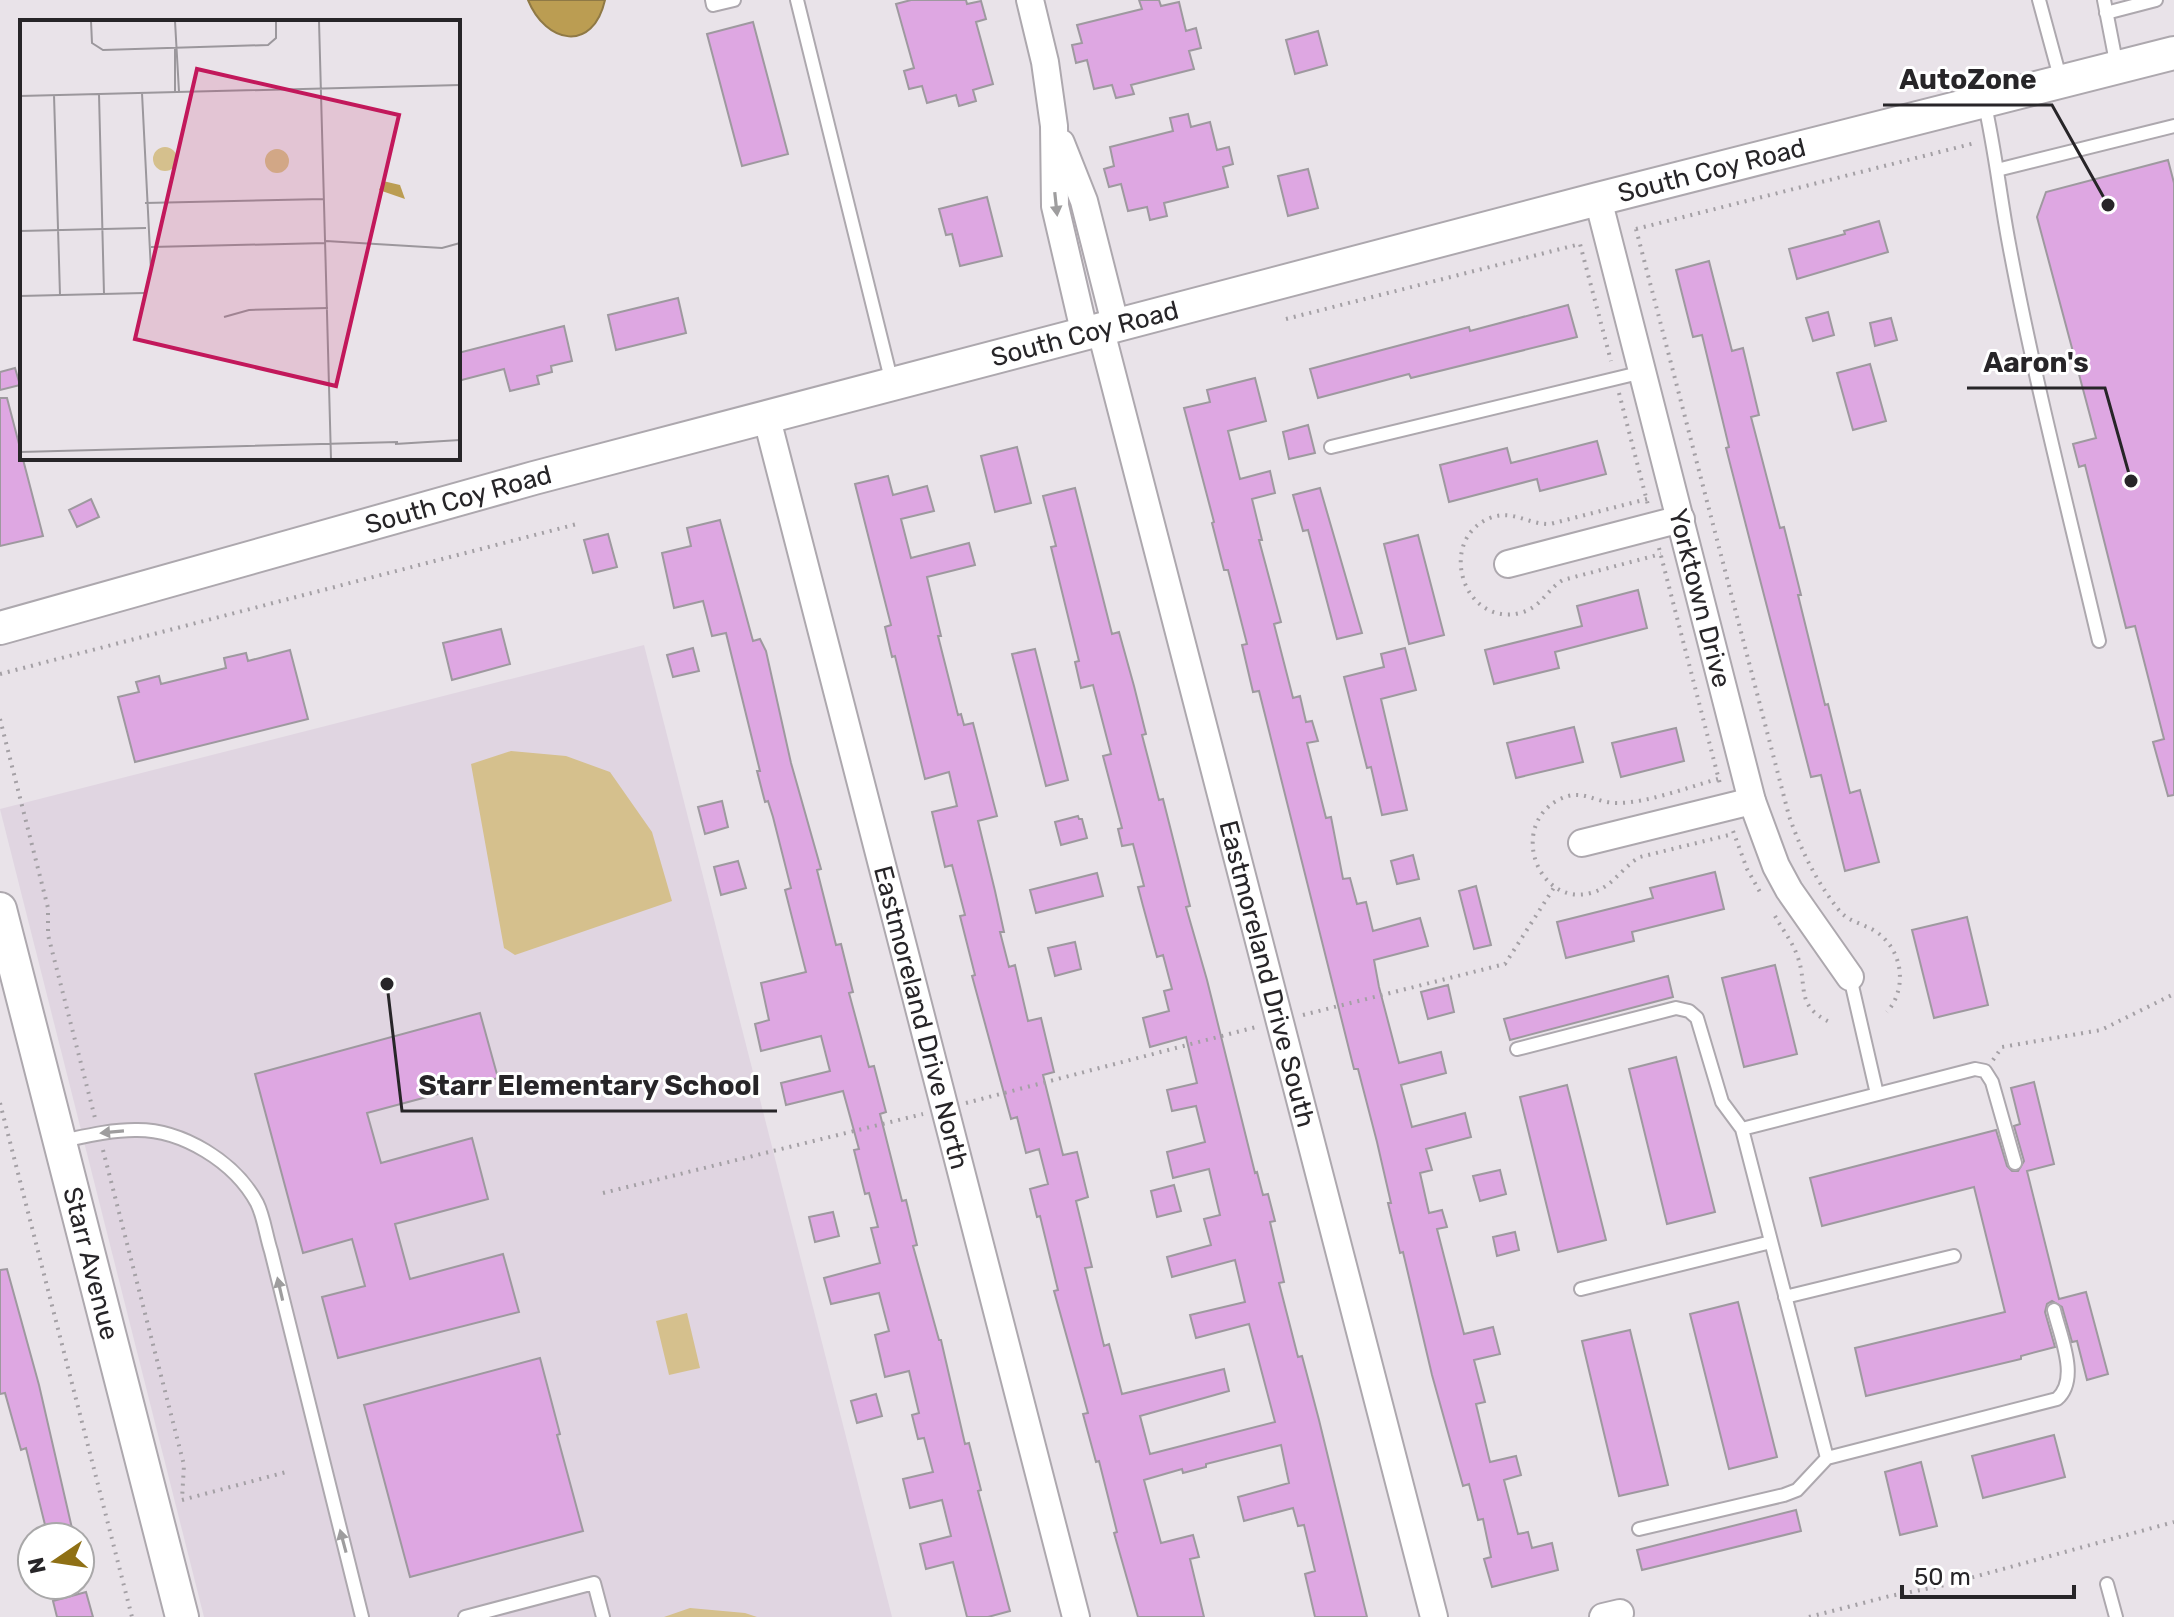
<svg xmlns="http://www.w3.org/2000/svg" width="2174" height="1617" viewBox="0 0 2174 1617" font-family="Rubik,sans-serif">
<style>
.built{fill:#e0d5e1}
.green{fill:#d5c08d}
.water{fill:#bb9d52;stroke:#8f7945;stroke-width:2}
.building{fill:#dea7e2;stroke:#9e999f;stroke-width:2}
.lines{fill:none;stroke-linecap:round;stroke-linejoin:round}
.service-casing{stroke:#ada8ae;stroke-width:16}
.minor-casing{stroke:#ada8ae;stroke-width:30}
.tertiary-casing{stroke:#ada8ae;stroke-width:36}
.path{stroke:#a4a0a5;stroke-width:4;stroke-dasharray:2 6;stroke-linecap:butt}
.service{stroke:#fff;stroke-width:12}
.minor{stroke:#fff;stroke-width:26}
.tertiary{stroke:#fff;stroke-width:32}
.oneway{fill:#9e9d9e}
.labels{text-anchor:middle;stroke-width:6;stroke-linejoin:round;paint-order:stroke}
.street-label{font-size:26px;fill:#272528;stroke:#fff}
.inset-road{fill:none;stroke:#9b979c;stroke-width:2}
.view{fill:#c2185b;fill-opacity:0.15;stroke:#c2185b;stroke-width:4}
.inset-edge{fill:none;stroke:#272528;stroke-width:4}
.leader{fill:none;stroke:#272528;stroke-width:3}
.callout-dot{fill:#272528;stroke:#fff;stroke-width:3}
.callout-label{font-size:28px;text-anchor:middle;font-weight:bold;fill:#272528;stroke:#fff;stroke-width:6;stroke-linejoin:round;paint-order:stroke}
</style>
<rect width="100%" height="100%" fill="#e9e3e9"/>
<path class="built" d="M644 645 892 1617H204L0 809Z"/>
<path class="green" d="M511 751 566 756 610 772 652 832 672 901 515 955 504 948 471 764Z
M687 1313 700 1368 669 1375 656 1321Z
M690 1608 745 1613 757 1617H664Z"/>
<path class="water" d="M528 0H605C593 53 546 44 528 0Z"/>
<path class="building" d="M911 0H966L967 4 981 1 986 19 976 22 993 84 973 90 976 101 959 106 956 95 927 103 922 86 909 89 904 71 914 68 896 4Z
M1139 0H1159L1161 6 1179 2 1186 31 1196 28 1201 48 1189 51 1194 69 1131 85 1134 94 1116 98 1112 85 1094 89 1087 60 1076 63 1072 45 1082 43 1077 25 1142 9Z
M753 22 788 154 742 166 707 34Z
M1318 31 1327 65 1295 74 1286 40Z
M1188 114 1191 127 1210 122 1217 150 1229 147 1233 164 1223 167 1228 187 1164 203 1167 216 1150 220 1147 207 1128 211 1121 184 1109 187 1104 169 1114 166 1110 147 1173 131 1170 118Z
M2168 160 2174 183V795L2168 796 2153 742 2164 739 2135 626 2126 628 2085 465 2079 467 2073 444 2096 438 2037 217 2046 192Z
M1308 169 1318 208 1288 216 1278 176Z
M987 197 1002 256 960 266 952 234 946 235 939 209Z
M1879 221 1888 252 1797 279 1789 249 1845 234 1844 231Z
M1709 261 1732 351 1743 348 1759 415 1751 417 1780 528 1784 527 1801 595H1798L1825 705 1828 704 1850 793 1860 790 1879 862 1845 871 1821 775 1811 777 1726 448 1729 447 1702 335 1693 337 1676 270Z
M678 298 686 333 616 350 608 315Z
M1568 305 1577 337 1411 378 1409 374 1318 398 1310 369 1469 327 1470 331Z
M1828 312 1834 335 1813 341 1806 318Z
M1891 318 1897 340 1875 346 1870 323Z
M564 326 572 361 551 366 552 372 537 376 539 384 510 391 504 369 458 381V353Z
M1870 364 1886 421 1853 430 1837 373Z
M15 368 20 385 0 390V372Z
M1255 378 1266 421 1228 431 1240 479 1270 471 1275 493 1252 499 1262 540H1259L1281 622 1274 624 1293 698 1300 696 1306 722 1312 721 1318 741 1307 743 1326 818 1331 817 1343 879 1350 878 1357 904 1366 902 1373 931 1420 918 1428 946 1374 960 1379 987 1399 1063 1441 1052 1446 1073 1401 1085 1412 1127 1465 1113 1471 1137 1426 1149 1432 1170 1420 1173 1429 1213 1442 1210 1447 1227 1437 1229 1464 1334 1493 1327 1500 1354 1474 1360 1485 1402 1476 1404 1490 1462 1516 1456 1521 1475 1504 1480 1518 1534 1528 1532 1532 1548 1552 1543 1558 1570 1492 1587 1484 1559 1491 1557 1483 1519 1478 1520 1469 1484 1463 1486 1432 1375 1403 1252 1400 1253 1388 1203H1391L1377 1142 1358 1069H1354L1259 691 1253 692 1242 645 1247 644 1228 570H1224L1212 523 1214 522 1184 408 1210 402 1207 390Z
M0 398H7L43 536 0 546Z
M1308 425 1315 453 1289 459 1283 432Z
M1597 441 1606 474 1540 491 1537 479 1449 502 1440 465 1507 448 1511 463Z
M1017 447 1031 503 995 512 981 456Z
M888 476 893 495 927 486 934 511 901 519 911 558 969 543 975 565 927 577 941 636H938L958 715 961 714 964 725 973 723 997 816 978 821 995 891 1004 932H1000L1009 967 1015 965 1028 1021 1041 1018 1054 1072 1043 1075 1063 1155 1077 1152 1088 1197 1076 1201 1092 1267 1085 1268 1104 1346 1109 1344 1122 1394 1224 1369 1229 1391 1140 1416 1150 1454 1275 1422 1249 1324 1196 1338 1190 1315 1245 1302 1235 1260 1172 1277 1167 1257 1211 1245 1204 1219 1220 1215 1209 1169 1173 1178 1167 1152 1205 1142 1196 1106 1172 1111 1167 1090 1197 1083 1186 1037 1150 1047 1143 1018 1169 1011 1164 991 1172 989 1163 955 1157 957 1143 906 1138 887 1144 886 1133 844 1122 846 1118 829 1122 828 1103 756 1111 754 1093 685 1081 688 1075 662 1079 661 1051 547 1056 546 1043 496 1075 488 1112 634 1119 632 1134 686 1146 734 1142 735 1159 800 1163 799 1190 906 1186 907 1207 980 1255 1173 1257 1172 1263 1195 1268 1194 1275 1221 1270 1222 1284 1282 1279 1283 1298 1357 1302 1356 1319 1420 1367 1617H1315L1305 1574 1315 1571 1304 1525 1298 1526 1293 1508 1244 1521 1238 1497 1289 1483 1281 1445 1206 1464V1467L1183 1473 1182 1469 1144 1480 1161 1543 1193 1535 1199 1557 1190 1559 1204 1617H1138L1114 1533 1117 1532 1099 1461 1096 1462 1083 1414 1088 1413 1054 1291 1058 1290 1040 1216 1037 1217 1030 1189 1048 1184 1039 1149 1026 1153 1017 1117 1011 1119 972 976 975 975 960 916 965 915 952 865 945 867 932 812 957 806 949 772 925 779 895 656 892 657 885 627 891 625 855 484Z
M1320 488 1362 633 1337 639 1308 530 1303 531 1293 495Z
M91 499 99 517 77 527 69 510Z
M720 520 753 641 760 639 766 651 791 763 821 869 817 870 836 945 841 944 853 992 849 993 869 1067 874 1066 886 1112 880 1114 902 1201 906 1200 917 1245 913 1246 939 1340H941L965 1444 969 1443 981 1490 978 1491 1010 1611 988 1617H967L953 1562 926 1569 920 1544 951 1536 942 1500 910 1508 903 1479 933 1472 924 1438 918 1439 912 1415 919 1413 909 1371 885 1377 875 1335 889 1331 879 1293 831 1304 824 1278 880 1263 871 1228 878 1227 869 1193 865 1194 854 1150 859 1149 843 1091 786 1105 781 1083 830 1071 821 1036 761 1051 755 1024 769 1020 761 983 806 972 785 890 791 888 773 817 768 801 765 802 757 771H760L726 633 712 636 703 601 674 608 662 553 691 546 687 528Z
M608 534 617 567 593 573 584 540Z
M1418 535 1444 635 1409 644 1384 544Z
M1638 590 1647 628 1555 652 1559 668 1494 684 1485 650 1582 626 1577 606Z
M501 629 510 664 452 680 443 643Z
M693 648 699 671 673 677 667 655Z
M1405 648 1416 690 1381 699 1407 810 1382 815 1371 767 1367 768 1344 677 1384 667 1381 654Z
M1035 649 1068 780 1046 786 1012 654Z
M290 650 308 719 135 762 118 697 139 692 136 682 159 676 161 684 226 668 224 658 246 653 248 661Z
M1574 727 1583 762 1516 778 1507 743Z
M1676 728 1684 761 1621 777 1612 743Z
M722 801 728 827 705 834 698 807Z
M1078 816 1079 819H1082L1087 838 1061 845 1055 822Z
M1413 855 1419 879 1397 884 1391 861Z
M738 861 746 888 721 895 714 867Z
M1715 872 1724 909 1632 932 1634 941 1566 958 1557 922 1653 898 1650 888Z
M1097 873 1103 896 1036 913 1030 890Z
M1476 886 1491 945 1474 949 1459 891Z
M1967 917 1988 1005 1934 1018 1912 930Z
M1075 942 1081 969 1055 976 1048 948Z
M1775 965 1797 1054 1744 1067 1722 978Z
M1668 976 1673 997 1510 1040 1504 1019Z
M1448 985 1454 1012 1428 1019 1421 992Z
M480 1013 498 1078 367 1113 381 1163 472 1138 488 1199 395 1224 410 1279 503 1254 519 1312 338 1358 322 1297 365 1286 352 1239 303 1253 255 1074Z
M1676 1057 1715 1212 1667 1224 1629 1069Z
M2034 1082 2054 1164 2027 1171 2059 1299 2086 1292 2108 1374 2087 1380 2077 1341 2072 1342 2062 1307 2052 1301 2047 1304 2045 1312 2055 1347 2021 1356V1359L1866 1396 1855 1348 2005 1312 1974 1187 1822 1226 1810 1178 1996 1130 2007 1166 2012 1171H2018L2024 1161 2014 1126 2020 1124 2011 1088Z
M1567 1085 1606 1240 1558 1252 1520 1097Z
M1500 1170 1506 1194 1480 1201 1473 1176Z
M1174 1185 1181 1211 1157 1217 1151 1191Z
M833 1212 839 1236 815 1242 809 1217Z
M1515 1232 1519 1250 1497 1256 1493 1237Z
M7 1269 39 1385 74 1537H48L26 1448 21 1450 5 1393 0 1394V1270Z
M1738 1302 1777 1457 1729 1469 1690 1314Z
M1630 1330 1668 1485 1619 1496 1582 1341Z
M540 1358 560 1434 557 1435 583 1531 410 1577 364 1405Z
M876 1394 882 1416 857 1423 851 1401Z
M2054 1435 2065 1477 1983 1498 1972 1456Z
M1921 1462 1937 1526 1900 1535 1885 1472Z
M1796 1510 1801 1531 1642 1570 1637 1550Z
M86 1592 93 1617H57L53 1601Z"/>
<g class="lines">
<g class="service-casing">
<path id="service" d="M712 0 713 5 734 0
M797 0 892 383
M2039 0 2061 81
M2104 0 2117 67
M2106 13 2156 0
M1984 101C1995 148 2000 197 2009 244 2034 378 2068 509 2099 641
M1997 170 2174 126
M1331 447 1643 372
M1850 977 1877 1094
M1517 1049 1676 1008 1689 1011 1697 1018 1722 1102 1742 1129 1827 1458
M1742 1129 1975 1069 1985 1071 1992 1082 2015 1163
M62 1141C86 1136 110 1130 135 1130 182 1129 235 1162 257 1203 264 1217 266 1236 271 1251L362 1617
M1581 1289 1771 1242
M1785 1297 1954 1256
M1639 1529 1784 1495 1797 1490 1827 1458 2057 1399C2080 1379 2060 1336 2054 1310
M2107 1584 2116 1617
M465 1617 594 1583 603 1617"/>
</g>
<g class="minor-casing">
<g id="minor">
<path d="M1030 0 1045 62 1054 126 1055 206 1085 335"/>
<path d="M1061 143 1084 201 1116 327"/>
<path id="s1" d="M1598 199 1752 801 1776 866 1789 890 1850 977"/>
<path id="s2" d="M1101 331 1434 1617"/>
<path id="s3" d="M767 419 1076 1617"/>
<path d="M1508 564 1681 519"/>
<path d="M1582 843 1752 801"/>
<path d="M1603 1617 1620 1613"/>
</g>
</g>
<g class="tertiary-casing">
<g id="tertiary">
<path id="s4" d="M0 628 534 478 1598 199 2174 53"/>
<path id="s5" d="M0 909 182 1617"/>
</g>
</g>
<path class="path" d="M1636 229 1789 816C1801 850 1816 881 1838 909 1848 922 1862 923 1875 931 1903 949 1908 988 1887 1012
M1636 229 1975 143
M1286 319 1580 244 1611 361
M1619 393 1648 505
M1647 499 1550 524C1529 525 1513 509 1490 518 1436 540 1463 627 1520 613 1541 608 1547 589 1563 580L1661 554
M1659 548 1720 784
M0 674 577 524
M0 719 48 908V935L95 1118
M1718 779C1688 787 1648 803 1617 803 1594 803 1582 787 1558 800 1508 828 1539 907 1591 893 1613 887 1622 867 1640 857L1733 834
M1733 831 1747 869 1760 892
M1775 916C1782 929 1792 941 1797 955 1809 986 1793 1006 1832 1023
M1303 1015 1505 964 1555 886
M1993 1060 2002 1047 2101 1030 2174 994
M0 1103 132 1617
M966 1103 1256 1027
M103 1150 184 1465 182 1499
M603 1193 923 1114
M182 1500 290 1471
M1809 1617 1890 1596 1941 1586 2174 1522"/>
<use href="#service" class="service"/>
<use href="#minor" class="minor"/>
<use href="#tertiary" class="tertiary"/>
</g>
<defs><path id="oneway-solid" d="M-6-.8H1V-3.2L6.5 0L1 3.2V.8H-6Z" transform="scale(2)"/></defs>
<g class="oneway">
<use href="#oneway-solid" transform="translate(1056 204) rotate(84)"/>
<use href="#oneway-solid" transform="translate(112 1132) rotate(175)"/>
<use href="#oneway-solid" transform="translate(280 1289) rotate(-103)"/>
<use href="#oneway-solid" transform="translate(343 1541) rotate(-105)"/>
</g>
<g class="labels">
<g class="street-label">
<text dy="9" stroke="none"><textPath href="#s4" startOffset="1772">South Coy Road</textPath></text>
<text dy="9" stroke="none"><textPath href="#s4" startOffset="1124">South Coy Road</textPath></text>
<text dy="9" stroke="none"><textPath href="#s4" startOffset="476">South Coy Road</textPath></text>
<text dy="9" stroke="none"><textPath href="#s1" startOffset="412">Yorktown Drive</textPath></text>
<text dy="9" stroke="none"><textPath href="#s2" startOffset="664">Eastmoreland Drive South</textPath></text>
<text dy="9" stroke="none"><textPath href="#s3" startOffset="618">Eastmoreland Drive North</textPath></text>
<text dy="9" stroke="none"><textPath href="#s5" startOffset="366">Starr Avenue</textPath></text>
</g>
</g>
<g transform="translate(20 20)">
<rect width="440" height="440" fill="#e9e3e9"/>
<path d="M133 139a12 12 0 1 1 24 0a12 12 0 1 1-24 0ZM245 141a12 12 0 1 1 24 0a12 12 0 1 1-24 0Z" fill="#d5c08d"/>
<path d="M363 161 380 165 385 179 359 170Z" fill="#bb9d52"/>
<path class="inset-road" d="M71 1 72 23 83 30 248 25 256 18V1M155 1 159 72M299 1 311 439M155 72V29M122 73 131 251M79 74 84 274M34 75 40 275M0 76 440 65M125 183 304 179M0 211 126 208M306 221 422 228 440 223M131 227 306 223M0 276 124 273M204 297 229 290 308 288M375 424 440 420M0 432 378 422"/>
<path class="view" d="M177 49 379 95 316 366 115 319Z"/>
<rect width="440" height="440" class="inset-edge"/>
</g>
<path class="leader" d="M2108 205L2052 105H1883M2131 481L2105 388H1967M387 984L402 1111H777"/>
<g class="callout-dot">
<circle cx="2108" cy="205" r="8"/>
<circle cx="2131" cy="481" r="8"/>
<circle cx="387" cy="984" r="8"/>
</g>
<g class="callout-label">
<text x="1968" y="89">AutoZone</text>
<text x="2036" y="372">Aaron's</text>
<text x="589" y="1095">Starr Elementary School</text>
</g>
<g transform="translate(56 1561) rotate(257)"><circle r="38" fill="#ffffff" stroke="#a9a8a9" stroke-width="2"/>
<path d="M0-6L14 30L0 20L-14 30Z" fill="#8f7015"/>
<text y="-12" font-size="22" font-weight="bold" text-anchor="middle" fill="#272528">N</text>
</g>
<path d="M1902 1585v12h172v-12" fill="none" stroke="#272528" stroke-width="4"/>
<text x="1914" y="1585" font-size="24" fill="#272528" stroke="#ffffff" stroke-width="6" paint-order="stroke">50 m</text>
</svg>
